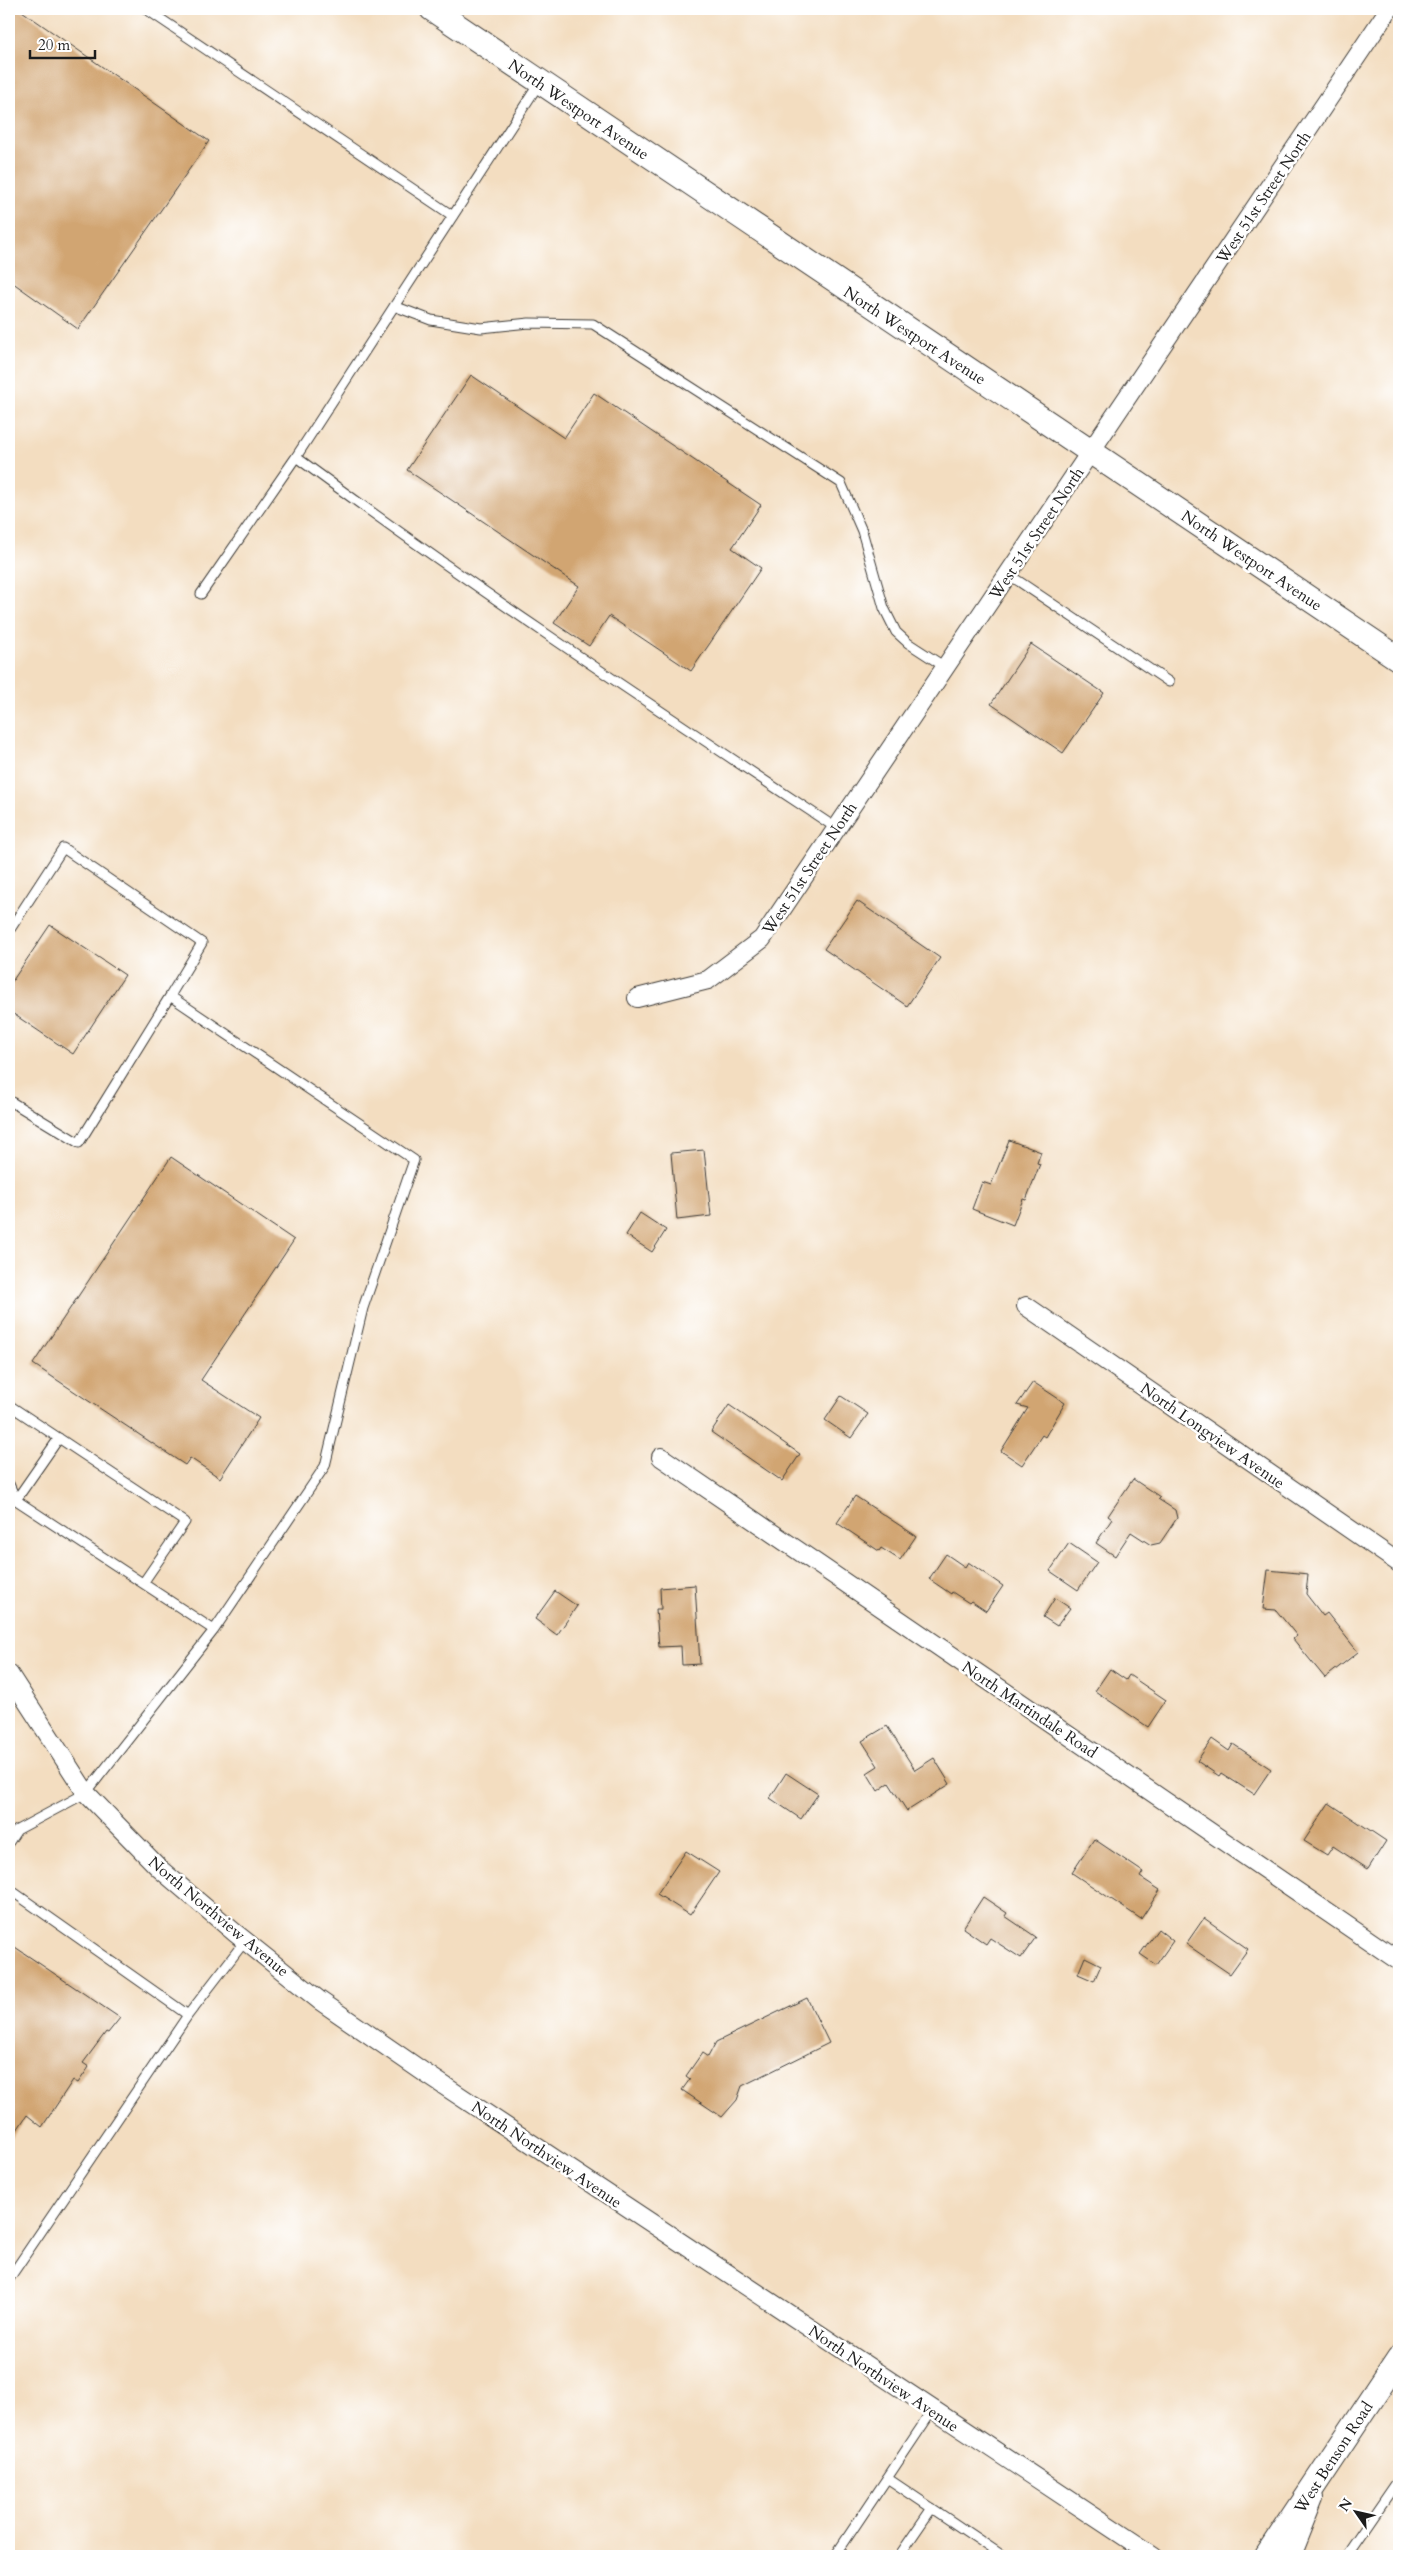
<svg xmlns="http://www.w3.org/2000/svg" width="1408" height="2565" viewBox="0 0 1408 2565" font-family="Cardo,serif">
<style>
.building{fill:#d1a572}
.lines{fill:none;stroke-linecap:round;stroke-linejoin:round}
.service-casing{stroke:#3c3935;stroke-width:11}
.minor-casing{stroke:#3c3935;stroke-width:20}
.secondary-casing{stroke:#3c3935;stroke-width:26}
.service{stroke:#fff;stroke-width:9}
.minor{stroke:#fff;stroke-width:18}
.secondary{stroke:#fff;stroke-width:24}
.labels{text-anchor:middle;stroke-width:5;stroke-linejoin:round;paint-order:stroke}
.street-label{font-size:16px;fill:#1c1c1c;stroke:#fff}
</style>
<rect width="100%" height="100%" fill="#fff"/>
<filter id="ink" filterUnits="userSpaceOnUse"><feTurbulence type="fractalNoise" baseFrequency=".02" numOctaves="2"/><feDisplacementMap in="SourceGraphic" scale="10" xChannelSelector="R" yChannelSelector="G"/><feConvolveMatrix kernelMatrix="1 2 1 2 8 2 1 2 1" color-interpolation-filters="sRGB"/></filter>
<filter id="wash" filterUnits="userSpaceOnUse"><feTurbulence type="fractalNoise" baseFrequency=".0096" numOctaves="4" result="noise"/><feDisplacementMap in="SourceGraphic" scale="20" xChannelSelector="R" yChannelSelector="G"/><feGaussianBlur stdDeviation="1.12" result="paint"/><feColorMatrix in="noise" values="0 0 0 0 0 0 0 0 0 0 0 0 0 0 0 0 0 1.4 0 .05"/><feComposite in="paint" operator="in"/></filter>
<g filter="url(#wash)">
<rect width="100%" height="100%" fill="#f3ddc0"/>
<g id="blocks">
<path class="building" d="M9 9H19L209 141 78 329 9 280Z
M471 375 564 438 594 393 761 505 732 548 761 568 691 671 609 616 589 646 554 623 579 586 407 470Z
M1031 644 1104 693 1063 753 991 704Z
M857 901 940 958 907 1006 824 949Z
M50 925 125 975 73 1054 9 1011V986Z
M1009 1140 1041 1152 1037 1163 1040 1164 1026 1200 1023 1199 1013 1225 972 1209 982 1182 991 1185Z
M704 1150 711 1216 677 1220 671 1153Z
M171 1157 294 1240 201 1380 259 1418 220 1478 190 1458 185 1465 33 1364Z
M640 1213 666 1230 652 1252 626 1235Z
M1033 1382 1065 1403 1045 1437 1042 1435 1022 1465 1001 1451 1028 1408 1017 1405Z
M841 1396 868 1414 851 1438 825 1420Z
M729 1405 800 1454 782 1481 711 1432Z
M1133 1479 1160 1497 1158 1499 1175 1510 1177 1518 1160 1543 1151 1545 1131 1532 1115 1556 1096 1543 1112 1519 1108 1516Z
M855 1496 916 1536 900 1560 881 1548 879 1551 837 1523Z
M1069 1543 1097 1562 1078 1590 1050 1571Z
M946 1554 965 1567 968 1562 1003 1586 986 1611 971 1601 969 1603 952 1592 951 1594 929 1579Z
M1268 1570 1308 1574 1306 1594 1323 1616 1327 1613 1358 1652 1325 1678 1293 1639 1297 1636 1276 1610 1263 1609Z
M695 1585 700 1664 682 1665 681 1646 659 1647 656 1609H661L660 1588Z
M555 1591 577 1606 557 1635 535 1619Z
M1055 1598 1070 1608 1057 1626 1043 1617Z
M1110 1669 1126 1680 1129 1675 1166 1700 1148 1727 1095 1691Z
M887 1726 915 1770 934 1758 950 1784 907 1811 889 1783 878 1791 867 1773 878 1766 862 1741Z
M1212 1739 1229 1751 1233 1744 1271 1769 1254 1794 1221 1773 1219 1776 1197 1761Z
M786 1773 818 1794 801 1819 770 1798Z
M1329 1803 1386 1841 1368 1869 1333 1846 1327 1855 1304 1841Z
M1094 1839 1143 1872 1140 1877 1160 1890 1141 1919 1072 1873Z
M686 1851 719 1872 690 1915 657 1894Z
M983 1897 1007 1913 1005 1916 1036 1937 1021 1958 990 1938 986 1944 963 1928Z
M1204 1918 1248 1949 1230 1974 1186 1944Z
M1158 1929 1173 1941 1156 1965 1140 1954Z
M9 1943 120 2018 108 2033 106 2032 83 2063 89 2067 78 2083 73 2080 42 2127 27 2115 9 2142Z
M1085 1957 1101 1965 1094 1981 1078 1974Z
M807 1998 829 2043 742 2086 737 2100 722 2117 682 2090 690 2079 686 2076 702 2053 708 2057 716 2042Z"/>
</g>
</g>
<g filter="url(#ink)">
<use href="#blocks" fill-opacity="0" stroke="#3c3935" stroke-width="1"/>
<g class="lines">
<g class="service-casing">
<path id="service" d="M146 9 453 216
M394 306 431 320 481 328 529 323 593 324 841 483 862 531 884 608 896 632 908 643 945 667
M296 457C472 587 654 707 836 828
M1008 574 1169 682
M201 594 296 457 540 82
M9 931 63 848 202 943 170 996 414 1160 363 1308 325 1466 214 1630
M10 1101 79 1143 170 996
M9 1405 185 1522 143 1583
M9 1484 16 1500 214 1630 86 1793 17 1830 9 1842
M16 1500 59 1438
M9 1889 188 2015 245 1941
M9 2279 188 2015
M887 2478 1003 2556
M835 2556 932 2411
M899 2556 932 2508
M1346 2556 1399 2479"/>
</g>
<g class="minor-casing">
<path id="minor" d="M637 998 708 980 762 939 1389 9
M1026 1306 1399 1563
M661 1457 1399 1961
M9 1674 86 1793 160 1869 234 1932 319 2000 425 2073 1154 2556
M1291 2556 1314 2498"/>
</g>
<g class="secondary-casing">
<path id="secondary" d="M432 9C753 228 1078 441 1399 659
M1267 2556 1399 2358"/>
</g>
<use href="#service" class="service"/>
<use href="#minor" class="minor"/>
<use href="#secondary" class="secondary"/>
</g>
</g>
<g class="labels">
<g class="street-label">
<text transform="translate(579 109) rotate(34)" y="6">North Westport Avenue</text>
<text transform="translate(1263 197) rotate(-56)" y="6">West 51st Street North</text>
<text transform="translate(915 335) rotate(33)" y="6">North Westport Avenue</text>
<text transform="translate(1036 533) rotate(-56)" y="6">West 51st Street North</text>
<text transform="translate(1252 560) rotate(34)" y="6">North Westport Avenue</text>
<text transform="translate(809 868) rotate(-56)" y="6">West 51st Street North</text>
<text transform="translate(1213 1435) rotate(35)" y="6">North Longview Avenue</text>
<text transform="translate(1030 1709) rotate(34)" y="6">North Martindale Road</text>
<text transform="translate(219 1916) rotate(40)" y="6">North Northview Avenue</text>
<text transform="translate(547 2154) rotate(34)" y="6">North Northview Avenue</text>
<text transform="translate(884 2378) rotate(34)" y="6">North Northview Avenue</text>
<text transform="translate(1333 2457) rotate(-57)" y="6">West Benson Road</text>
</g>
</g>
<rect width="1408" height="2565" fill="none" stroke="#fff" stroke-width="30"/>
<g transform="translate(1356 2512) rotate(304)" stroke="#ffffff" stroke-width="4" paint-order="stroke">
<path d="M0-4L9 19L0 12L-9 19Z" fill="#1c1c1c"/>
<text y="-8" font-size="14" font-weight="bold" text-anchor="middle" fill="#1c1c1c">N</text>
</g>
<path d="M30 50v8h65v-8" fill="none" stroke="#1c1c1c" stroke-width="2.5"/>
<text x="38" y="50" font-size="15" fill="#1c1c1c" stroke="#ffffff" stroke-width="4" paint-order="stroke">20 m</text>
</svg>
